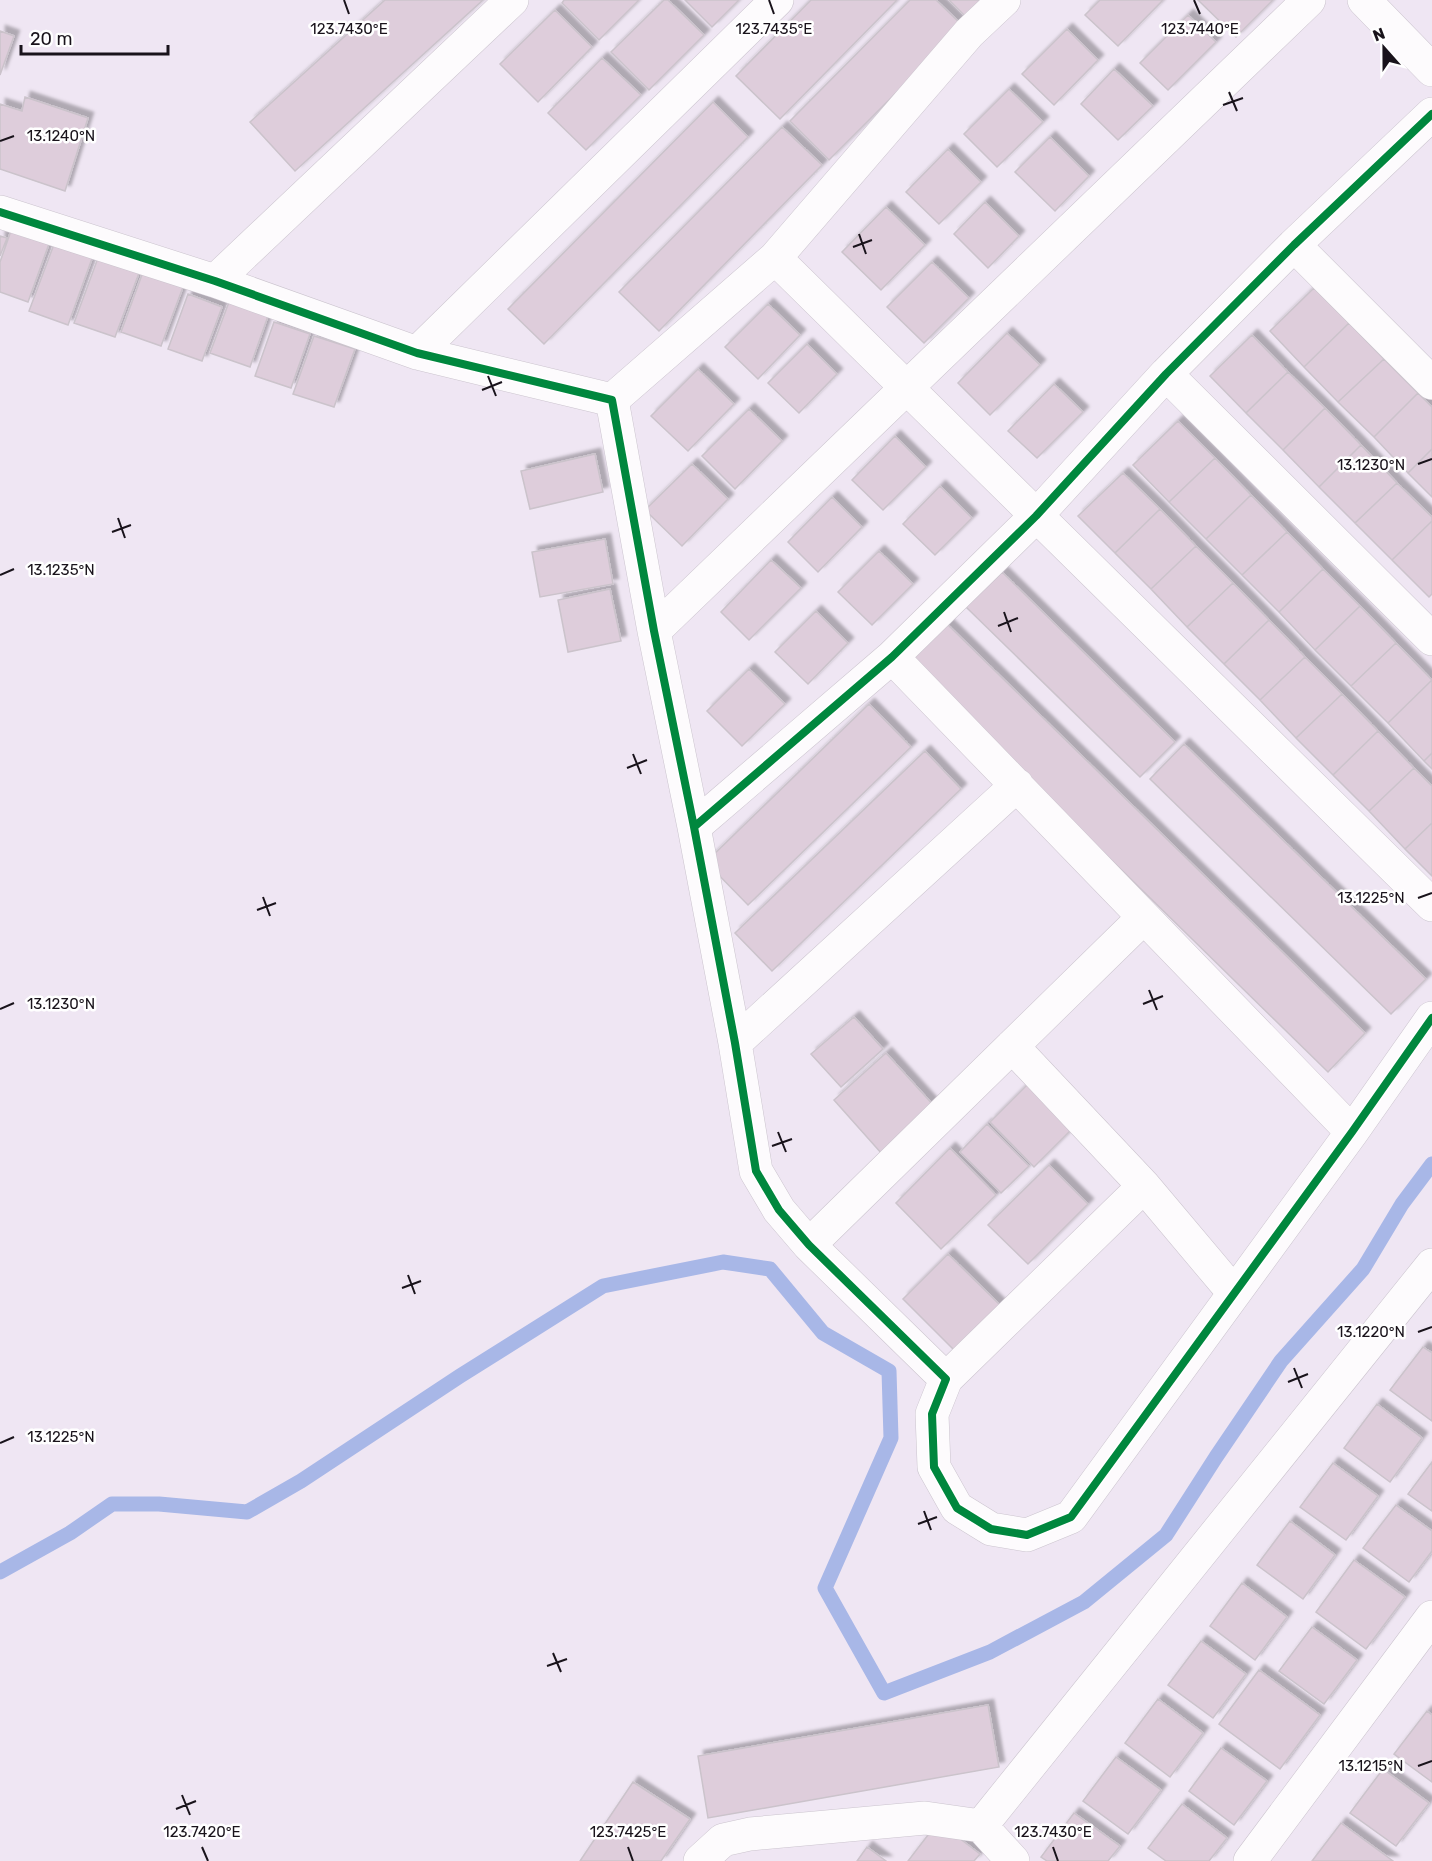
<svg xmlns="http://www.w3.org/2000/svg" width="1432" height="1861" viewBox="0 0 1432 1861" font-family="Rubik,sans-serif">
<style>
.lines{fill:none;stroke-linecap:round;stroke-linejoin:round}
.stream{stroke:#a8b7e7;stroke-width:15}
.building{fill:#decddb;stroke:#cbc3cb;stroke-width:1.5;filter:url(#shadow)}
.street-casing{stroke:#cbc4ce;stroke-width:34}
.street{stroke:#fdfbfd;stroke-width:33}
.cycleway-casing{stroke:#fff;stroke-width:11}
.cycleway{stroke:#00873e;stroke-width:8}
.ticks{fill:none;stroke:#19131b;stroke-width:2}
.ticks-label{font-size:15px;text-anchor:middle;fill:#19131b;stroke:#fff;stroke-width:5;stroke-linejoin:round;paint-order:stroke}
</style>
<defs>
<filter id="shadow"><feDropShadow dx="5.5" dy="-5.5" stdDeviation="1.5" flood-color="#0004"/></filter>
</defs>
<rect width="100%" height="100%" fill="#efe6f3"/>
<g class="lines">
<path class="stream" d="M0 1572 70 1533 112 1504H159L247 1512 301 1481 460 1376 603 1286 723 1262 770 1269 823 1333 889 1371 891 1438 825 1588 884 1693 990 1652 1084 1602 1166 1535 1216 1457 1281 1361 1363 1269 1402 1204 1432 1164"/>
</g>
<path class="building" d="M385 0H483L295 171 250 122Z
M564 0H639L599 40 562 3Z
M664 0H668L704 35 649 90 611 52Z
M685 0H739L712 27Z
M811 0H897L780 119 736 76Z
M910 0H936L963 26 829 160 790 121Z
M949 0H992L971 22Z
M1100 0H1163L1118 46 1085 15Z
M1198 0H1273L1236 37Z
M555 10 592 47 538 102 500 64Z
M1188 15 1216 42 1168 90 1140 63Z
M1067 29 1098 60 1054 105 1022 74Z
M0 31 14 36 0 75Z
M602 58 641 95 586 150 548 113Z
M1114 69 1153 106 1118 140 1081 104Z
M1009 89 1043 122 997 167 964 134Z
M25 97 88 118 65 191 0 169V104L22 111Z
M713 102 748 137 544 344 508 309Z
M782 127 822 165 659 331 619 292Z
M1050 137 1089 176 1055 211 1015 172Z
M948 149 981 182 939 224 906 192Z
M985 202 1019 236 988 268 954 234Z
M886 207 925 245 881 290 842 252Z
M12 228 50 241 28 302 0 292V262Z
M0 236 7 238 0 256Z
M56 239 94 253 68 325 29 311Z
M98 258 139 273 115 337 74 323Z
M932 262 969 298 924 343 887 307Z
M143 272 183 287 161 346 121 332Z
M1314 288 1349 323 1304 367 1270 331Z
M188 294 222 307 202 361 168 349Z
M229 302 268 316 250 367 210 353Z
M768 304 800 335 758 379 725 347Z
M274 322 310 334 291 388 255 376Z
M1349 323 1384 359 1338 402 1304 367Z
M1007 333 1040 365 990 415 958 383Z
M1252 335 1288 372 1246 413 1210 376Z
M314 336 355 349 334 407 293 394Z
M807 344 837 374 799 413 768 383Z
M1384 359 1418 393 1374 437 1338 402Z
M698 369 734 404 688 451 651 416Z
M1288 372 1325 408 1283 450 1246 413Z
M1054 384 1083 412 1037 458 1008 431Z
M1418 393 1432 407V449L1408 473 1374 437Z
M1325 408 1361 445 1319 487 1283 450Z
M749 409 782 441 735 489 702 456Z
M1178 421 1215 458 1169 502 1133 465Z
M895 436 926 467 883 510 852 480Z
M1361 445 1397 483 1355 523 1319 487Z
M1432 449V497L1408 473Z
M595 454 603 492 530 509 521 471Z
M1215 458 1251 495 1206 539 1169 502Z
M692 464 728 499 682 546 645 510Z
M1123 473 1160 509 1115 553 1078 516Z
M1397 483 1432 517V521L1392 560 1355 523Z
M940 486 972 518 935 555 903 524Z
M1251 495 1287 532 1242 575 1206 539Z
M832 497 862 527 818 572 788 542Z
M1160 509 1196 546 1151 589 1115 553Z
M1432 521V594L1429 597 1392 560Z
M1287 532 1323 569 1279 612 1242 575Z
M605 539 613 584 540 597 532 552Z
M1196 546 1233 583 1187 627 1151 589Z
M879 551 913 584 872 625 838 592Z
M771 560 801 588 749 640 721 612Z
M1323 569 1360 606 1315 650 1279 612Z
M1002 572 1175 742 1140 777 966 607Z
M1233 583 1269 620 1224 664 1187 627Z
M610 589 621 641 568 652 558 600Z
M1360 606 1396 643 1351 686 1315 650Z
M816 611 848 643 808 684 775 652Z
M1269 620 1305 657 1260 700 1224 664Z
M944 621 1365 1033 1328 1072 907 660Z
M1396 643 1432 680 1388 723 1351 686Z
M1305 657 1342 694 1296 738 1260 700Z
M749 669 785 704 742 746 707 711Z
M1432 680V753L1424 761 1388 723Z
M1342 694 1378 731 1333 775 1296 738Z
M869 704 911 747 748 905 706 862Z
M1378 731 1414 768 1369 811 1333 775Z
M1184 744 1426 979 1391 1014 1150 779Z
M925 751 961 789 772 971 735 933Z
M1432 753V769L1424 761Z
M1414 768 1432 786V823L1405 849 1369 811Z
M1432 823V876L1405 849Z
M854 1017 883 1049 841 1087 811 1054Z
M886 1053 935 1107 882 1154 834 1100Z
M1034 1078 1079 1122 1034 1167 990 1122Z
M987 1124 1029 1166 1001 1193 960 1152Z
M950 1148 996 1195 941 1249 896 1203Z
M1049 1165 1088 1204 1028 1264 988 1225Z
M948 1254 1002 1307 957 1353 903 1299Z
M1423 1347 1432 1353V1421L1390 1390Z
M1377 1404 1422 1438 1390 1482 1344 1448Z
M1432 1462V1511L1408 1494Z
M1333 1463 1378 1496 1346 1540 1300 1507Z
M1396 1505 1432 1531V1551L1409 1582 1363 1548Z
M1290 1521 1335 1555 1303 1599 1257 1565Z
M1354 1560 1405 1597 1366 1649 1316 1612Z
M1242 1583 1287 1617 1255 1660 1210 1626Z
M1312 1627 1357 1660 1324 1704 1279 1671Z
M1201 1641 1246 1674 1213 1718 1168 1685Z
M1259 1670 1320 1715 1280 1769 1219 1724Z
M1158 1699 1203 1733 1170 1777 1125 1743Z
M988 1705 999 1767 708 1818 698 1756Z
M1427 1711 1432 1715V1782L1394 1754Z
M1221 1748 1267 1781 1234 1825 1189 1791Z
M1116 1757 1161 1790 1128 1834 1083 1801Z
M1383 1769 1429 1803 1396 1846 1350 1813Z
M633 1782 690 1819 661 1861H580Z
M1182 1804 1227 1838 1209 1861H1166L1148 1848Z
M1074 1813 1120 1846 1108 1861H1047L1041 1857Z
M938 1822 980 1854 974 1861H908Z
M1341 1823 1393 1861H1312Z
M867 1847 886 1861H857Z"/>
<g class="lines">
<g class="street-casing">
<path id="street" d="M1364 0 1432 70
M0 212 215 281 417 353 612 400 654 631 694 827 892 657 1036 516 1166 374 1294 245 1432 114
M1294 245 1432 383
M775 258 1432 905
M215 281 512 0
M417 353 777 0
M1166 374 1432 639
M612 400 775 258 969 33 1004 0
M654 631 1309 0
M892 657 1352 1132
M694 827 735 1043 756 1171 779 1210 809 1245 946 1379 932 1414 934 1467 957 1508 991 1529 1027 1535 1071 1517 1352 1132 1432 1018
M735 1043 1017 785
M1012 1046 1144 1186 1234 1293
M809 1245 1143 918
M946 1379 1144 1186
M981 1826 1432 1265
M700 1861 723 1840 750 1834 925 1818 981 1826 1013 1861
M1250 1861 1432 1617"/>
</g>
<use href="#street" class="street"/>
<g class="cycleway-casing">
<path id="cycleway" d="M0 212 215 281 417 353 612 400 654 631 694 827 892 657 1036 516 1166 374 1294 245 1432 114
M694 827 735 1043 756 1171 779 1210 809 1245 946 1379 932 1414 934 1467 957 1508 991 1529 1027 1535 1071 1517 1352 1132 1432 1018"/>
</g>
<use href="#cycleway" class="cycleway"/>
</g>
<path class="ticks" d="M344 0 349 14M769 0 774 14M1194 0 1200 14M1229 92 1237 111M1223 105 1243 98M0 141 14 136M859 234 866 254M853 247 872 240M488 376 496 396M482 390 502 382M1418 464 1432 459M118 518 125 538M112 532 131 525M0 575 14 569M1004 612 1011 632M998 626 1018 618M633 754 641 774M627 768 647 760M263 897 270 916M1418 898 1432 893M257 910 276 903M1149 990 1157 1010M1143 1004 1163 996M0 1009 14 1003M778 1132 786 1152M772 1146 792 1139M408 1275 415 1294M402 1288 421 1281M1418 1332 1432 1327M1294 1368 1302 1388M1288 1382 1308 1374M0 1443 14 1437M924 1511 931 1530M918 1524 937 1517M553 1653 561 1672M547 1666 567 1659M1418 1766 1432 1761M182 1795 190 1815M176 1809 196 1801M202 1847 208 1861M628 1847 633 1861M1053 1847 1058 1861"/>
<g class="ticks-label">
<text x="349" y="34">123.7430°E</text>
<text x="774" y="34">123.7435°E</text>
<text x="1200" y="34">123.7440°E</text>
<text x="61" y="141">13.1240°N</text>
<text x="1371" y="470">13.1230°N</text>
<text x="61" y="575">13.1235°N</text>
<text x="1371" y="903">13.1225°N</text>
<text x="61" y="1009">13.1230°N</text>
<text x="1371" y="1337">13.1220°N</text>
<text x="61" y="1442">13.1225°N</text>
<text x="1371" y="1771">13.1215°N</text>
<text x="202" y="1837">123.7420°E</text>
<text x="628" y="1837">123.7425°E</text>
<text x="1053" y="1837">123.7430°E</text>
</g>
<g transform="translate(1384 48) rotate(339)" stroke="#ffffff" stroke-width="4.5" paint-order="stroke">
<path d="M0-4.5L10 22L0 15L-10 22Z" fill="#19131b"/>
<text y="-9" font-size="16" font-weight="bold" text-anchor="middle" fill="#19131b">N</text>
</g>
<path d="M21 45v9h147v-9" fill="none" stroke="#19131b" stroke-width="3"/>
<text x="30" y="45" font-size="18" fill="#19131b" stroke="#ffffff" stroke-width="4.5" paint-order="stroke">20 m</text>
</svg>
